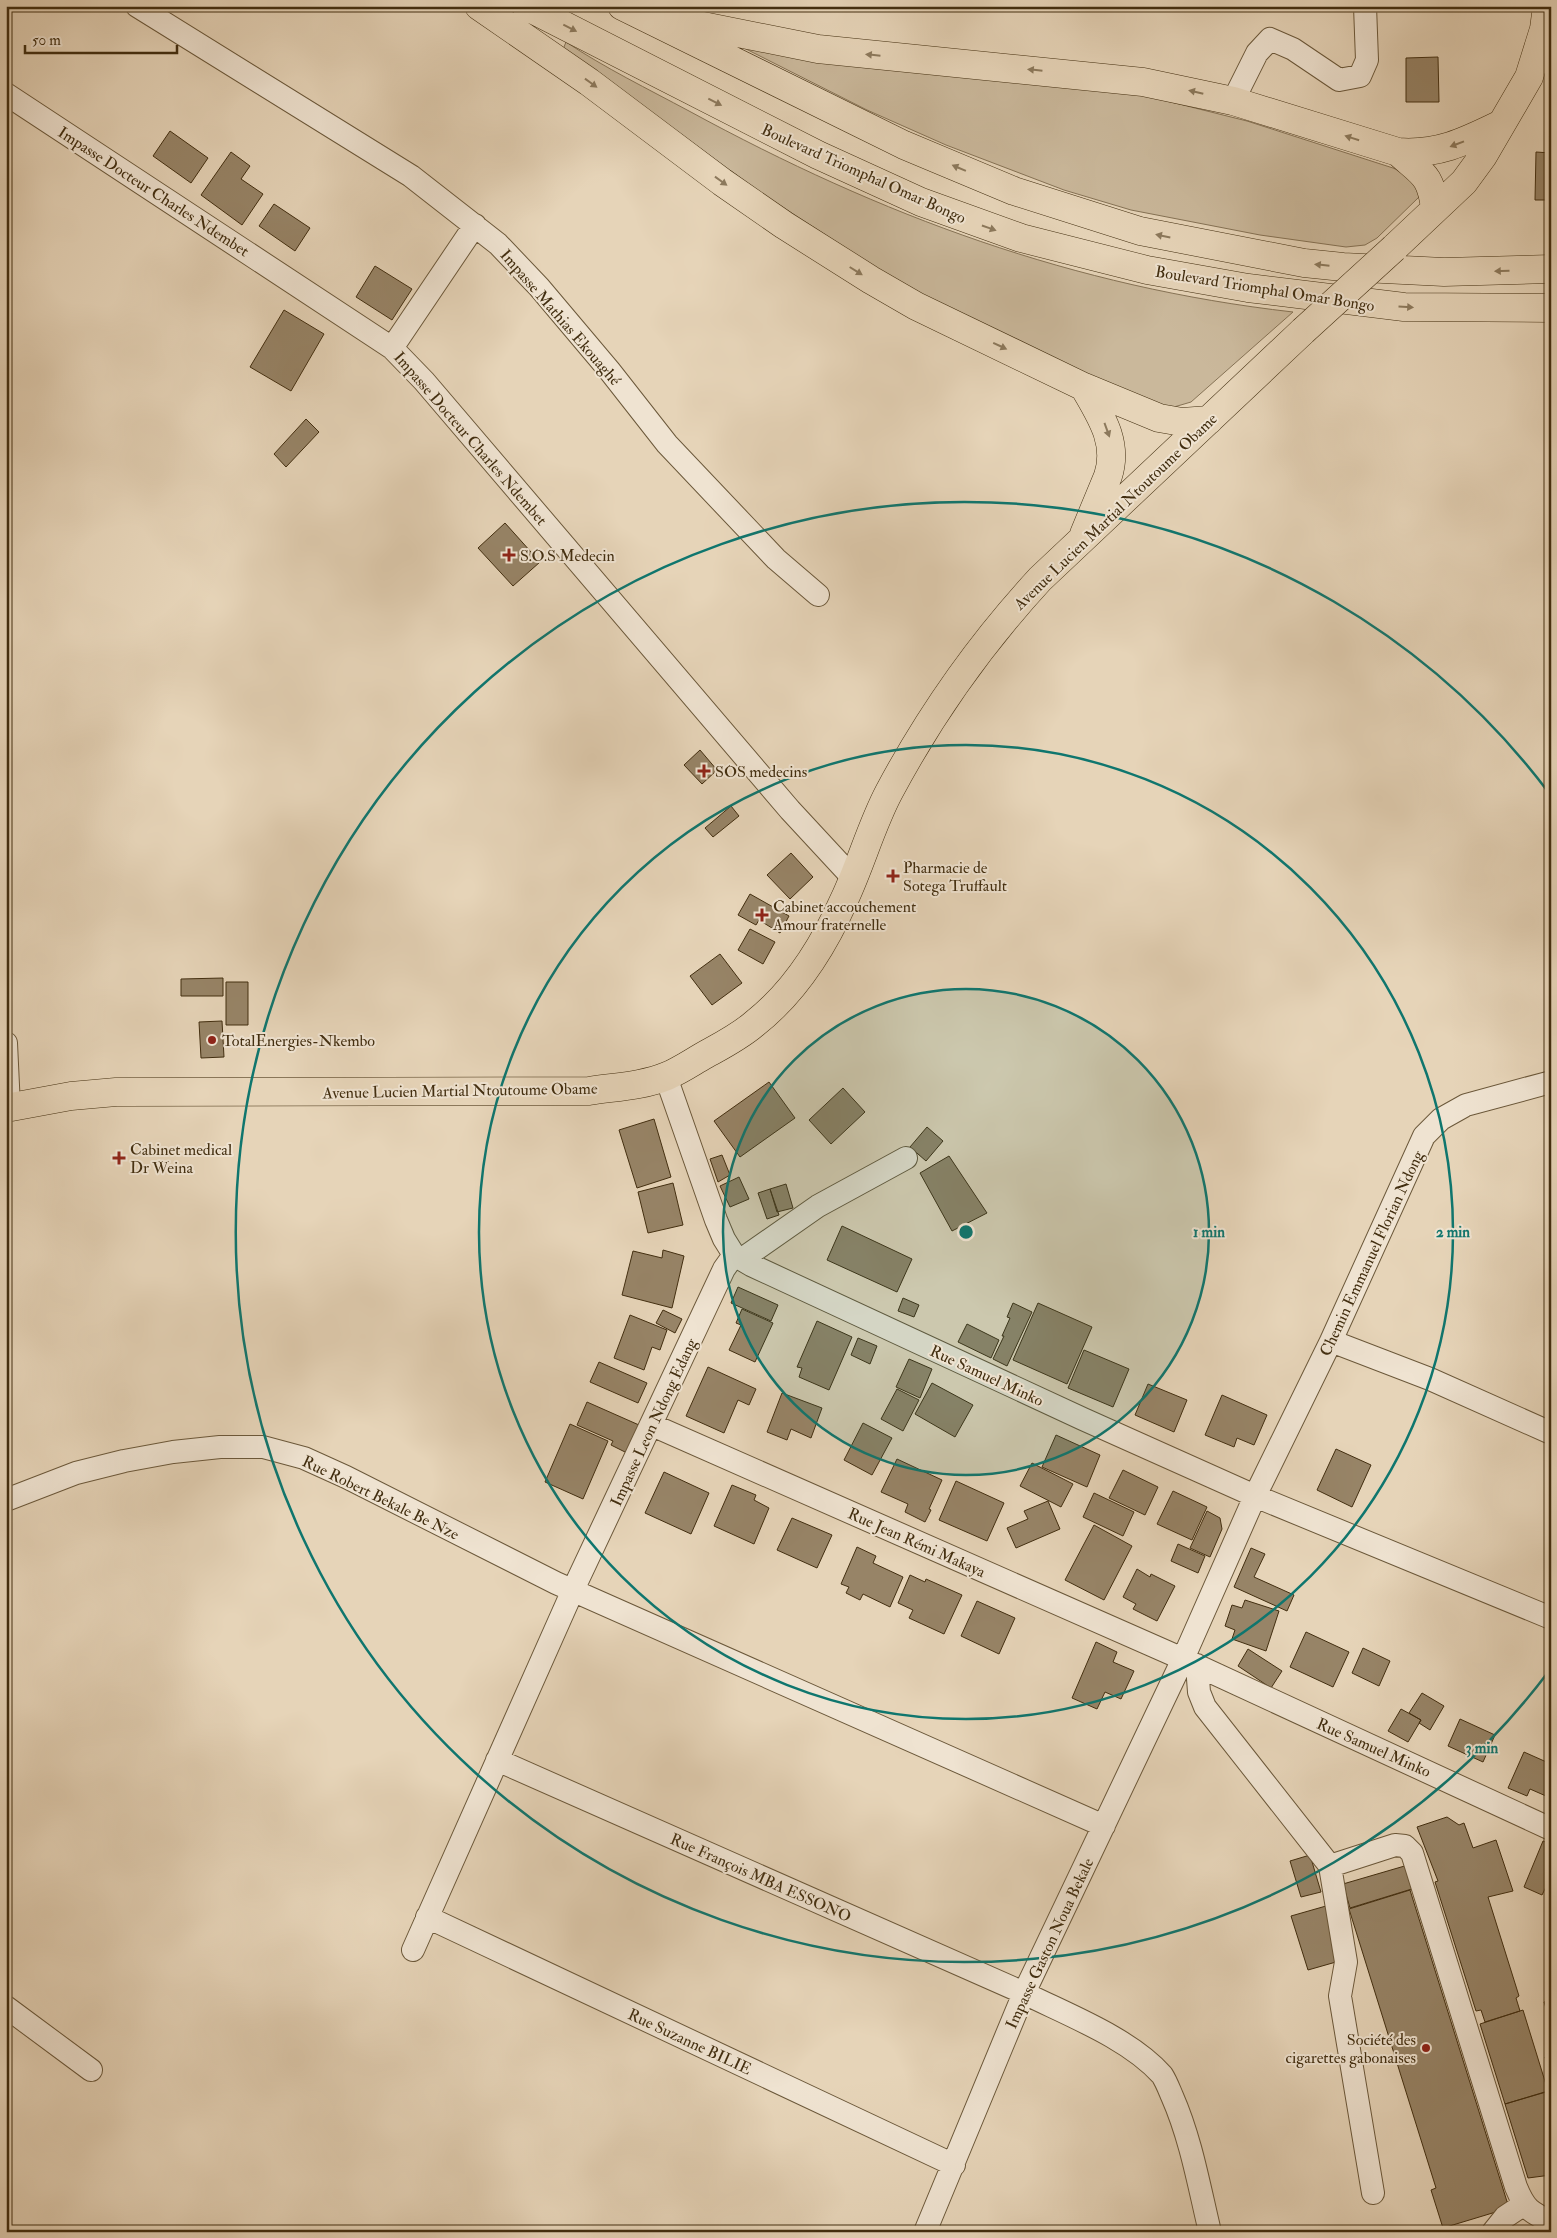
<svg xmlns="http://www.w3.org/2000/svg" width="1557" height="2238" viewBox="0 0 1557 2238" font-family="'IM FELL Double Pica',serif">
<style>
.grass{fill:#cab89b;stroke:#867356}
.building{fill:#978467;stroke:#422e10}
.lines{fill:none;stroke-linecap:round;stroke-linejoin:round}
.minor-casing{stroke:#6b583a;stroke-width:24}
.major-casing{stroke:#422e10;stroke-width:29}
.minor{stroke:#efe3d1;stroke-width:22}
.major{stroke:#e6d4b8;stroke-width:28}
.major-bridge-casing{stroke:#422e10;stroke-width:29;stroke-linecap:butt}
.major-bridge{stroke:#e6d4b8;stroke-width:28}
.oneway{fill:#8c795c}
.ring{fill:none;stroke:#0f766e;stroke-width:2.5}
.poi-dot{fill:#8f2418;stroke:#efe3d1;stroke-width:2}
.labels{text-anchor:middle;stroke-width:4;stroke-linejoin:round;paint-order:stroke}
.street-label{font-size:16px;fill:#422e10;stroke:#efe3d1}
.poi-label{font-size:16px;fill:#422e10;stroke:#efe3d1;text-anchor:start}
.centre{fill:#0f766e;stroke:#efe3d1;stroke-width:2.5}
.ring-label{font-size:15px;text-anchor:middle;font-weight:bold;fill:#0f766e;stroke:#efe3d1;stroke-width:4;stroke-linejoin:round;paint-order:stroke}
</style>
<rect width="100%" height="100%" fill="#e6d4b8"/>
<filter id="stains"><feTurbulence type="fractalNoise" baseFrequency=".004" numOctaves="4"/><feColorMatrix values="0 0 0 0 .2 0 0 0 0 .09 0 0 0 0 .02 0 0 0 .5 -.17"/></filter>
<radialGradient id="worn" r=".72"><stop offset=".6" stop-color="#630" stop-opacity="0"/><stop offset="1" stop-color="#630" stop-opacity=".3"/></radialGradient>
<path class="grass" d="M566 42C605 68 648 89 689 111 882 216 1073 287 1293 312L1191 402 1174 407 1153 406 921 294 875 267 761 193 617 87 562 52Z
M744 48 1147 96 1247 121 1393 168C1405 173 1419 183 1419 197L1377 238 1365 245 1346 247 1260 235 1131 210 1064 190 946 145 867 110Z"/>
<path class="building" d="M1438 57 1439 102H1406V58Z
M170 131 208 158 191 183 153 156Z
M231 152 250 166 241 179 263 194 242 225 201 195Z
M1536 152 1551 153V200H1535Z
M274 204 310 228 295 251 259 226Z
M375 266 412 289 392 320 356 297Z
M284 310 324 334 291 391 250 367Z
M306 419 319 432 286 467 274 454Z
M505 523 540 562 513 586 478 548Z
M700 750 717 770 702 784 684 765Z
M731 806 739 816 713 837 705 828Z
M791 853 813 877 790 899 767 875Z
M750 894 789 916 780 933 759 920 756 925 738 915Z
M750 929 775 942 763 964 738 950Z
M720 954 742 983 712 1005 690 976Z
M223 978V996H181V979Z
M226 982H248V1025H226Z
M222 1021 224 1057 201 1058 199 1022Z
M769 1082 795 1118 740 1157 714 1121Z
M843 1088 865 1112 831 1144 809 1120Z
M654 1119 671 1177 637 1188 619 1130Z
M927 1127 943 1141 926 1161 910 1147Z
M722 1155 730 1175 718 1182 710 1159Z
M949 1156 987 1213 952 1231 920 1173Z
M739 1177 749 1199 730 1207 720 1186Z
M673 1183 683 1225 648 1233 638 1192Z
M786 1184 793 1208 777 1212 770 1189Z
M770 1189 779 1215 767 1219 758 1193Z
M842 1226 912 1259 897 1292 827 1260Z
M663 1250 684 1256 672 1308 622 1295 633 1251 662 1258Z
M738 1287 778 1305 771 1321 731 1303Z
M903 1298 919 1305 914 1317 898 1311Z
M1013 1303 1032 1312 1007 1366 993 1359 1004 1336H1002L1010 1318 1007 1317Z
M1038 1303 1092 1327 1067 1384 1013 1360Z
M742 1309 773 1323 755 1362 729 1350 741 1325 736 1323Z
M663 1310 682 1319 675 1333 656 1323Z
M630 1315 667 1330 660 1350 652 1347 644 1370 614 1358Z
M817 1321 852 1337 829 1390 799 1377 802 1368 797 1367Z
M967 1324 999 1340 991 1358 958 1342Z
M858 1338 877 1346 870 1364 851 1355Z
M1084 1350 1129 1369 1113 1407 1068 1388Z
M909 1359 932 1369 920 1398 896 1387Z
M599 1362 647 1383 638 1403 590 1382Z
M708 1367 756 1389 749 1405 738 1400 724 1433 686 1416Z
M932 1383 973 1405 955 1437 915 1414Z
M1148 1384 1187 1400 1174 1432 1135 1415Z
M897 1389 919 1400 903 1431 881 1419Z
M782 1393 822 1408 811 1438 791 1429 787 1440 767 1432Z
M1222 1395 1267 1415 1254 1445 1237 1438 1234 1447 1205 1435Z
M587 1402 639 1425 627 1453 611 1445 613 1441 577 1425Z
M863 1423 892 1438 872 1475 844 1460Z
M570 1424 608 1441 583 1499 545 1482Z
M1056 1435 1100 1455 1087 1487 1042 1467Z
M1336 1449 1371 1465 1352 1507 1317 1490Z
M897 1459 942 1480 929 1509 931 1510 925 1522 905 1512 908 1504 881 1492Z
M1032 1463 1073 1484 1061 1507 1020 1486Z
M1123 1470 1158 1487 1145 1515 1109 1498Z
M664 1472 709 1493 691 1534 645 1513Z
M956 1481 1004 1503 987 1541 939 1520Z
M732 1485 756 1495 754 1500 769 1508 754 1544 714 1526Z
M1173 1491 1207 1507 1192 1540 1157 1524Z
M1094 1493 1134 1512 1123 1536 1083 1517Z
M1048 1501 1060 1529 1016 1548 1007 1528 1028 1519 1024 1511Z
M1207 1511 1220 1518 1222 1529 1210 1557 1190 1548Z
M792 1518 832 1535 817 1568 777 1550Z
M1094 1525 1132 1546 1104 1600 1065 1580Z
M1178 1544 1205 1556 1198 1573 1171 1561Z
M857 1547 876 1556 873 1563 903 1577 890 1607 863 1594 860 1600 846 1593 849 1587 841 1584Z
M1251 1548 1265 1554 1254 1577 1294 1595 1287 1611 1234 1587Z
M1137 1569 1150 1577 1151 1574 1175 1586 1157 1621 1133 1609 1136 1604 1123 1597Z
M910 1575 925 1582 926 1579 962 1595 944 1634 909 1618 913 1610 898 1603Z
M1245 1600 1279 1611 1266 1651 1232 1639 1235 1630 1225 1626 1232 1605 1242 1608Z
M977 1601 1015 1618 999 1654 961 1636Z
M1306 1632 1349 1652 1333 1687 1290 1667Z
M1096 1642 1117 1652 1113 1662 1134 1671 1121 1699 1105 1692 1097 1709 1072 1698Z
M1363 1648 1390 1661 1379 1686 1352 1673Z
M1248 1649 1282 1671 1271 1688 1238 1666Z
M1422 1693 1444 1706 1430 1730 1419 1723 1421 1720 1409 1713Z
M1401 1709 1421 1720 1408 1742 1388 1731Z
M1460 1719 1495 1735 1483 1762 1448 1746Z
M1524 1752 1551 1764V1786L1546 1796 1530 1789 1527 1796 1508 1788Z
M1447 1817 1459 1825 1464 1823 1473 1848 1496 1840 1513 1891 1488 1897 1519 1996 1516 1998 1520 2011 1485 2022 1481 2010 1476 2011 1435 1882 1438 1881 1417 1827Z
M1543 1841 1551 1844V1887L1547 1885 1542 1895 1524 1887Z
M1310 1855 1321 1892 1301 1897 1290 1861Z
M1408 1865 1415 1888 1350 1908 1343 1884Z
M1410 1890 1509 2208 1443 2228 1431 2190 1436 2188 1349 1909Z
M1326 1906 1343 1960 1308 1970 1291 1916Z
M1551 2000V2021H1550L1544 2002Z
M1523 2010 1548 2091 1505 2104 1480 2024Z
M1551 2056V2077L1545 2057Z
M1546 2092 1551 2109V2175L1528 2178 1505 2104Z"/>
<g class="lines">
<g class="minor-casing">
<path id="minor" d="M137 6 411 176 498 244 539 287 609 370 667 444 776 559 818 595
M6 94 392 348 424 381 790 810 853 878
M1233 101 1257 53 1270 39 1293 49 1339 80 1360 76 1367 60 1365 6
M392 348 475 225
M6 1043 9 1107
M666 1077 716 1220 724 1239 734 1255 751 1265 1083 1419 1255 1496 1183 1659 1024 1993 925 2232
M1551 1082 1466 1105 1441 1119 1424 1136 1331 1341 1255 1496 1551 1618
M742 1259 818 1206 906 1158
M1331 1341 1430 1379 1551 1433
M652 1425 1183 1659 1551 1829
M6 1500 76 1473 124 1461 173 1452 220 1447H263L304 1458 346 1477 556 1583 1104 1826
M1197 1665 1199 1692 1205 1707 1330 1866 1395 1845 1405 1846 1412 1853 1516 2187C1525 2209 1530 2212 1551 2222
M497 1760 1024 1993C1068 2015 1129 2038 1162 2075 1166 2081 1169 2089 1172 2096 1191 2139 1199 2186 1210 2232
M1330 1866 1346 1962 1340 1996 1373 2193
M427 1917 954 2165
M413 1950 573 1590 724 1269 734 1255
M6 2007 91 2070
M1493 2232 1505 2217 1523 2205"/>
</g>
<g class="major-casing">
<path id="major" d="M479 6 589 82 722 182 784 225 871 280 916 306 1084 387 1159 418 1182 422 1209 420
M526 6 818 155 921 202 1021 238 1147 270 1248 288 1404 307 1551 308
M622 6 904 145 1014 191 1140 231 1304 263 1343 267 1444 272 1551 269
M673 20 818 49 1143 82 1233 101 1398 152C1439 155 1466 141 1501 124
M1398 152C1422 174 1431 174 1435 209
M1394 248 1464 182 1483 156 1529 77 1544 29 1547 6
M1084 534 1108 476C1119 442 1100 415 1084 387
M6 1108 71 1096 116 1092 589 1091C614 1087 643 1086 667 1076 679 1071 691 1063 703 1056 721 1046 739 1037 754 1024 795 992 823 947 844 900 861 864 871 826 889 792 930 715 981 643 1040 579L1303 331"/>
</g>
<use href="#minor" class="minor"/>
<use href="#major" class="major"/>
<g class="major-bridge-casing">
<path id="major-bridge" d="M1303 331 1394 248"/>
</g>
<use href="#major-bridge" class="major-bridge"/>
</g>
<defs><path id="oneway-solid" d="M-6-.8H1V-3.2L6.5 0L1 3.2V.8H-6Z" transform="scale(1.25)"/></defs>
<g class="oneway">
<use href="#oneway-solid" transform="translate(570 28) rotate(27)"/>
<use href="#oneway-solid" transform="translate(873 55) rotate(-174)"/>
<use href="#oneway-solid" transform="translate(1035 70) rotate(-174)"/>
<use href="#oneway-solid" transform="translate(591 83) rotate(36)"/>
<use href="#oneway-solid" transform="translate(1196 92) rotate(-167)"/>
<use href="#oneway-solid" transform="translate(715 102) rotate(27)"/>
<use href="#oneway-solid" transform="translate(1352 138) rotate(-162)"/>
<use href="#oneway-solid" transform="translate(1457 144) rotate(159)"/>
<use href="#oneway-solid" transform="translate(959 168) rotate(-157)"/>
<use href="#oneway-solid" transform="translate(721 181) rotate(36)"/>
<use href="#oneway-solid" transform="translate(989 228) rotate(19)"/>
<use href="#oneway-solid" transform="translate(1163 236) rotate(-168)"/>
<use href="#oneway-solid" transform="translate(1322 265) rotate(-174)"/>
<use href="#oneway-solid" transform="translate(856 271) rotate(32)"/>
<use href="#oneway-solid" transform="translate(1502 271) rotate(178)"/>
<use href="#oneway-solid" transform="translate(1406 307) rotate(3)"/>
<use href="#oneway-solid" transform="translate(1000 346) rotate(25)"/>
<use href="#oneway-solid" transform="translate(1107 430) rotate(70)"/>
</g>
<circle cx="966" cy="1232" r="243" fill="#0f766e" fill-opacity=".12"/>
<g class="ring">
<circle cx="966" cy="1232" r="243"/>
<circle cx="966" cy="1232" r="487"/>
<path d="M1549 1671A730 730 0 1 1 1549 793"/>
</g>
<g class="poi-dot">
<path d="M506.5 547.5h5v5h5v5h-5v5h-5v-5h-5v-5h5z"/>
<path d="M701.5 763.5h5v5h5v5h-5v5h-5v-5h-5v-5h5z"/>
<path d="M890.5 868.5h5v5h5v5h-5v5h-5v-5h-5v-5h5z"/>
<path d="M759.5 907.5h5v5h5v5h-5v5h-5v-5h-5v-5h5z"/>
<circle cx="212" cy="1040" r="5"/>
<path d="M116.5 1150.5h5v5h5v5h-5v5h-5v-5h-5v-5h5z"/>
<circle cx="1426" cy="2048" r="5"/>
</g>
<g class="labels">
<g class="street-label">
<text transform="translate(864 173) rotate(24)" y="6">Boulevard Triomphal Omar Bongo</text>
<text transform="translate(154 191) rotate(33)" y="6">Impasse Docteur Charles Ndembet</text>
<text transform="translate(1265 288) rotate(9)" y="6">Boulevard Triomphal Omar Bongo</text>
<text transform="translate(561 317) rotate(49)" y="6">Impasse Mathias Ekouaghé</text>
<text transform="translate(471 438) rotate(49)" y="6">Impasse Docteur Charles Ndembet</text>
<text transform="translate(1115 511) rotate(-44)" y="6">Avenue Lucien Martial Ntoutoume Obame</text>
<text transform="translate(460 1090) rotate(-1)" y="6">Avenue Lucien Martial Ntoutoume Obame</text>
<text transform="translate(1371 1253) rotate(-65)" y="6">Chemin Emmanuel Florian Ndong</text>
<text transform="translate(987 1375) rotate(25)" y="6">Rue Samuel Minko</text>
<text transform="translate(653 1422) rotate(-65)" y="6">Impasse Leon Ndong Edang</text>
<text transform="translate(381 1497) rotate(26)" y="6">Rue Robert Bekale Be Nze</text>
<text transform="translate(917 1542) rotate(24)" y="6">Rue Jean Rémi Makaya</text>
<text transform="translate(1374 1747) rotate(24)" y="6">Rue Samuel Minko</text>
<text transform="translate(761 1877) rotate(24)" y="6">Rue François MBA ESSONO</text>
<text transform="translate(1049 1943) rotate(-65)" y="6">Impasse Gaston Noua Bekale</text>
<text transform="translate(690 2041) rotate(25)" y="6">Rue Suzanne BILIE</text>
</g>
<g class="poi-label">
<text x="520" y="561">S.O.S Medecin</text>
<text x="715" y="777">SOS medecins</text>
<text x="903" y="873">Pharmacie de<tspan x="903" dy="18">Sotega Truffault</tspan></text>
<text x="773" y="912">Cabinet accouchement<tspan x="773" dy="18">Amour fraternelle</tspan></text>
<text x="222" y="1046">TotalEnergies-Nkembo</text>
<text x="130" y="1155">Cabinet medical<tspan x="130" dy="18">Dr Weina</tspan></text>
<text x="1416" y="2045" text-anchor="end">Société des<tspan x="1416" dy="18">cigarettes gabonaises</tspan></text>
</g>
</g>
<circle cx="966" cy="1232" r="8" class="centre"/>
<g class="ring-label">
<text x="1209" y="1237">1 min</text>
<text x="1453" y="1237">2 min</text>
<text x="1482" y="1753">3 min</text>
</g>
<rect width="1557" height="2238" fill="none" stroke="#e6d4b8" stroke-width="25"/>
<rect x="8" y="8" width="1542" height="2223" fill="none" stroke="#422e10" stroke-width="2.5"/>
<rect x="12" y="12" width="1532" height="2213" fill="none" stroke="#422e10"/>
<path d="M25 45v8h152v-8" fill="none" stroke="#422e10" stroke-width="2.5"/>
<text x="32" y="45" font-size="15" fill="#422e10" stroke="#efe3d1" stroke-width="4" paint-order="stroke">50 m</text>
<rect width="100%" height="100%" filter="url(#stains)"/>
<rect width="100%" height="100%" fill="url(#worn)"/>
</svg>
